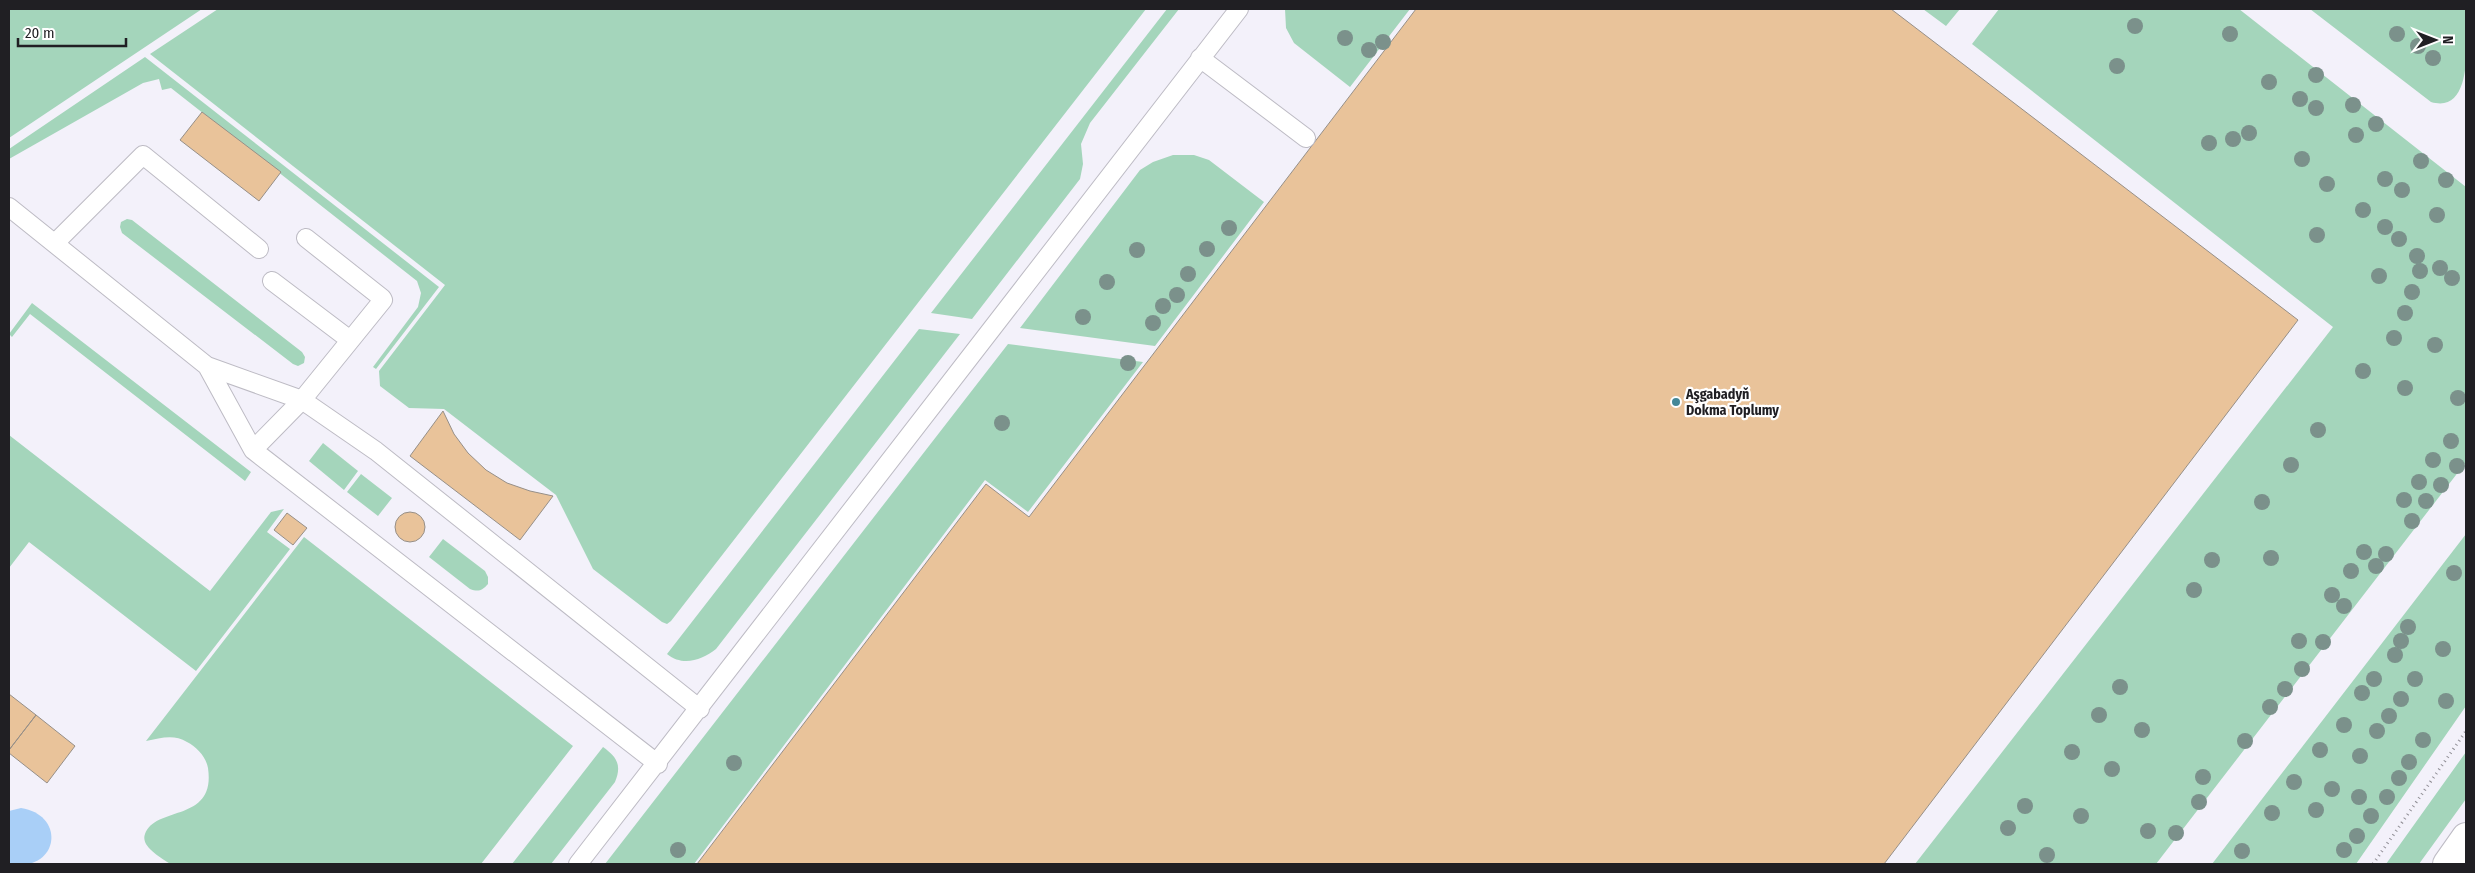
<svg xmlns="http://www.w3.org/2000/svg" width="2475" height="873" viewBox="0 0 2475 873" font-family="'Fira Sans Condensed',sans-serif">
<style>
.green{fill:#a4d5bb}
.water{fill:#a9cff7}
.building{fill:#e9c39a;stroke:#968f88}
.lines{fill:none;stroke-linecap:round;stroke-linejoin:round}
.service-casing{stroke:#bdbbc4;stroke-width:20}
.minor-casing{stroke:#bdbbc4;stroke-width:30}
.path{stroke:#918f96;stroke-width:3;stroke-dasharray:1 4;stroke-linecap:butt}
.service{stroke:#fff;stroke-width:18}
.minor{stroke:#fff;stroke-width:28}
.tree{fill:#7b918b}
.poi-dot{fill:#448797;stroke:#fff;stroke-width:2}
.labels{text-anchor:middle;stroke-width:4.5;stroke-linejoin:round;paint-order:stroke}
.poi-label{font-size:14px;font-weight:bold;fill:#201f23;stroke:#fff;text-anchor:start}
</style>
<rect width="100%" height="100%" fill="#f3f1fa"/>
<path class="green" d="M9 9H202L9 138Z
M218 9H1146L671 621 667 624 662 622 593 569 556 495 444 409 409 408 380 386 379 371 445 285 150 54Z
M1167 9H1179L1090 123 1081 144 1083 164 1080 179 972 319 931 313Z
M1285 9H1410L1350 87 1294 43 1286 28Z
M1923 9H1960L1946 26Z
M1999 9H2239L2466 187V462L2156 864H1915L2333 327 1972 44Z
M2310 9H2466C2466 37 2475 115 2431 102Z
M145 57 439 287 376 369 373 367 418 307 421 293 417 281 171 88 162 90 159 79 143 83 9 159V149Z
M1173 155H1194L1209 160 1264 202 1155 346 1020 328 1140 170 1153 162Z
M127 219 132 220 302 352 305 357 304 363 298 366 293 364 122 233 120 227 121 222Z
M32 303 251 472 245 481 30 314 12 337 9 334Z
M919 329 960 334 716 649C702 660 683 667 667 654Z
M1008 344 1143 362 1028 512 985 480 694 864H605Z
M9 435 210 591 271 512 284 509 267 532 290 549 196 671 29 542 9 568Z
M323 443 358 471 344 490 309 461Z
M361 474 392 498 378 516 347 492Z
M2466 534V706L2356 864H2212Z
M304 537 573 746 481 864H170C162 858 140 847 145 834 156 805 216 823 208 768 206 757 197 747 187 742 174 734 161 738 146 741Z
M443 539 485 571 488 577V584C482 591 478 592 470 589L429 557Z
M603 747C617 757 622 765 615 782L551 864H512Z
M2466 752V799L2419 864H2386Z"/>
<path class="water" d="M21 808C67 815 59 873 9 864V811Z"/>
<path class="building" d="M1416 9H1891L2298 320 1884 864H697L986 484 1029 517Z
M202 112 281 172 259 201 180 140Z
M443 411 454 434 468 453 486 470 507 483 530 491 553 496 520 540 410 456Z
M395 527a15 15 0 1 1 30 0a15 15 0 1 1-30 0Z
M287 513 307 528 293 545 274 530Z
M9 694 36 715 9 750Z
M36 715 75 746 47 783 9 753V750Z"/>
<g class="lines">
<g class="service-casing">
<path id="service" d="M1200 58 1306 138
M9 207 207 366 302 400 376 451 700 709
M55 243 143 155 259 249
M272 281 350 340
M207 366 253 450 658 764
M253 450 302 400 383 300 382 298 306 238
M578 864 1239 9"/>
</g>
<g class="minor-casing">
<path id="minor" d="M2447 864 2466 837"/>
</g>
<path class="path" d="M2373 864 2466 731"/>
<use href="#service" class="service"/>
<use href="#minor" class="minor"/>
</g>
<g class="tree">
<circle cx="2135" cy="26" r="8"/>
<circle cx="2230" cy="34" r="8"/>
<circle cx="2397" cy="34" r="8"/>
<circle cx="1345" cy="38" r="8"/>
<circle cx="1383" cy="42" r="8"/>
<circle cx="2418" cy="46" r="8"/>
<circle cx="1369" cy="50" r="8"/>
<circle cx="2433" cy="58" r="8"/>
<circle cx="2117" cy="66" r="8"/>
<circle cx="2316" cy="75" r="8"/>
<circle cx="2269" cy="82" r="8"/>
<circle cx="2300" cy="99" r="8"/>
<circle cx="2353" cy="105" r="8"/>
<circle cx="2316" cy="108" r="8"/>
<circle cx="2376" cy="124" r="8"/>
<circle cx="2249" cy="133" r="8"/>
<circle cx="2356" cy="135" r="8"/>
<circle cx="2233" cy="139" r="8"/>
<circle cx="2209" cy="143" r="8"/>
<circle cx="2302" cy="159" r="8"/>
<circle cx="2421" cy="161" r="8"/>
<circle cx="2385" cy="179" r="8"/>
<circle cx="2446" cy="180" r="8"/>
<circle cx="2327" cy="184" r="8"/>
<circle cx="2402" cy="190" r="8"/>
<circle cx="2363" cy="210" r="8"/>
<circle cx="2437" cy="215" r="8"/>
<circle cx="2385" cy="227" r="8"/>
<circle cx="1229" cy="228" r="8"/>
<circle cx="2317" cy="235" r="8"/>
<circle cx="2399" cy="239" r="8"/>
<circle cx="1207" cy="249" r="8"/>
<circle cx="1137" cy="250" r="8"/>
<circle cx="2417" cy="256" r="8"/>
<circle cx="2440" cy="268" r="8"/>
<circle cx="2420" cy="271" r="8"/>
<circle cx="1188" cy="274" r="8"/>
<circle cx="2379" cy="276" r="8"/>
<circle cx="2452" cy="278" r="8"/>
<circle cx="1107" cy="282" r="8"/>
<circle cx="2412" cy="292" r="8"/>
<circle cx="1177" cy="295" r="8"/>
<circle cx="1163" cy="306" r="8"/>
<circle cx="2405" cy="313" r="8"/>
<circle cx="1083" cy="317" r="8"/>
<circle cx="1153" cy="323" r="8"/>
<circle cx="2394" cy="338" r="8"/>
<circle cx="2435" cy="345" r="8"/>
<circle cx="1128" cy="363" r="8"/>
<circle cx="2363" cy="371" r="8"/>
<circle cx="2405" cy="388" r="8"/>
<circle cx="2458" cy="398" r="8"/>
<circle cx="1002" cy="423" r="8"/>
<circle cx="2318" cy="430" r="8"/>
<circle cx="2451" cy="441" r="8"/>
<circle cx="2433" cy="460" r="8"/>
<circle cx="2291" cy="465" r="8"/>
<circle cx="2457" cy="466" r="8"/>
<circle cx="2419" cy="482" r="8"/>
<circle cx="2441" cy="485" r="8"/>
<circle cx="2404" cy="500" r="8"/>
<circle cx="2426" cy="501" r="8"/>
<circle cx="2262" cy="502" r="8"/>
<circle cx="2412" cy="521" r="8"/>
<circle cx="2364" cy="552" r="8"/>
<circle cx="2386" cy="554" r="8"/>
<circle cx="2271" cy="558" r="8"/>
<circle cx="2212" cy="560" r="8"/>
<circle cx="2376" cy="566" r="8"/>
<circle cx="2351" cy="571" r="8"/>
<circle cx="2454" cy="573" r="8"/>
<circle cx="2194" cy="590" r="8"/>
<circle cx="2332" cy="595" r="8"/>
<circle cx="2344" cy="606" r="8"/>
<circle cx="2408" cy="627" r="8"/>
<circle cx="2299" cy="641" r="8"/>
<circle cx="2401" cy="641" r="8"/>
<circle cx="2323" cy="642" r="8"/>
<circle cx="2443" cy="649" r="8"/>
<circle cx="2395" cy="655" r="8"/>
<circle cx="2302" cy="669" r="8"/>
<circle cx="2374" cy="679" r="8"/>
<circle cx="2415" cy="679" r="8"/>
<circle cx="2120" cy="687" r="8"/>
<circle cx="2285" cy="689" r="8"/>
<circle cx="2362" cy="693" r="8"/>
<circle cx="2401" cy="699" r="8"/>
<circle cx="2446" cy="701" r="8"/>
<circle cx="2270" cy="707" r="8"/>
<circle cx="2099" cy="715" r="8"/>
<circle cx="2389" cy="716" r="8"/>
<circle cx="2344" cy="725" r="8"/>
<circle cx="2142" cy="730" r="8"/>
<circle cx="2377" cy="731" r="8"/>
<circle cx="2423" cy="740" r="8"/>
<circle cx="2245" cy="741" r="8"/>
<circle cx="2320" cy="750" r="8"/>
<circle cx="2072" cy="752" r="8"/>
<circle cx="2360" cy="756" r="8"/>
<circle cx="2409" cy="762" r="8"/>
<circle cx="734" cy="763" r="8"/>
<circle cx="2112" cy="769" r="8"/>
<circle cx="2203" cy="777" r="8"/>
<circle cx="2399" cy="778" r="8"/>
<circle cx="2294" cy="782" r="8"/>
<circle cx="2332" cy="789" r="8"/>
<circle cx="2359" cy="797" r="8"/>
<circle cx="2387" cy="797" r="8"/>
<circle cx="2199" cy="802" r="8"/>
<circle cx="2025" cy="806" r="8"/>
<circle cx="2316" cy="810" r="8"/>
<circle cx="2272" cy="813" r="8"/>
<circle cx="2081" cy="816" r="8"/>
<circle cx="2371" cy="816" r="8"/>
<circle cx="2008" cy="828" r="8"/>
<circle cx="2148" cy="831" r="8"/>
<circle cx="2176" cy="833" r="8"/>
<circle cx="2357" cy="836" r="8"/>
<circle cx="678" cy="850" r="8"/>
<circle cx="2344" cy="850" r="8"/>
<circle cx="2242" cy="851" r="8"/>
<circle cx="2047" cy="855" r="8"/>
</g>
<circle class="poi-dot" cx="1676" cy="402" r="5"/>
<g class="labels">
<g class="poi-label">
<text x="1686" y="399">Aşgabadyň<tspan x="1686" dy="16">Dokma Toplumy</tspan></text>
</g>
</g>
<rect width="2475" height="873" fill="none" stroke="#201f23" stroke-width="20"/>
<g transform="translate(2435 40) rotate(90)" stroke="#ffffff" stroke-width="4" paint-order="stroke">
<path d="M0-4L9 19L0 12L-9 19Z" fill="#201f23"/>
<text y="-8" font-size="14" font-weight="bold" text-anchor="middle" fill="#201f23">N</text>
</g>
<path d="M18 38v8h108v-8" fill="none" stroke="#201f23" stroke-width="2.5"/>
<text x="25" y="38" font-size="15" fill="#201f23" stroke="#ffffff" stroke-width="4" paint-order="stroke">20 m</text>
</svg>
